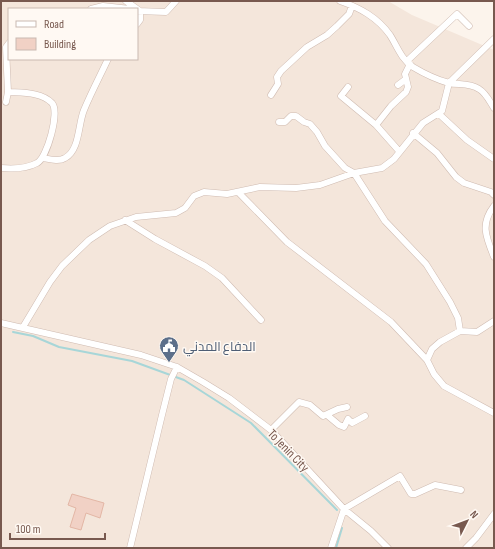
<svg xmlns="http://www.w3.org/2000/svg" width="495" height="549" viewBox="0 0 495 549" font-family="'Sofia Sans Condensed',Cairo,sans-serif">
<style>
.residential{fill:#f4e6db;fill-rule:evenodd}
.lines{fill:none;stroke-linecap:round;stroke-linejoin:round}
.stream{stroke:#a7d6d8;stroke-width:2}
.building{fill:#f1d1c5;stroke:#e3b6a5}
.street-casing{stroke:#cfbbb1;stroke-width:7}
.street{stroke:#fff;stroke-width:6}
.labels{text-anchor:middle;stroke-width:3;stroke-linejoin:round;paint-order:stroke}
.service-label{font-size:13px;fill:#4e5e75;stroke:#fff9f3;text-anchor:start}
.street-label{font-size:13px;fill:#78594f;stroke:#fff9f3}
</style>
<rect width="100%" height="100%" fill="#fcf4ec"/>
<path class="residential" d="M1 1H388L412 15 494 50V548H1ZM9 9H137V59H9Z"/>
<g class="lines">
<path class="stream" d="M13 332 33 336 59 347 132 361 184 380 251 423 337 510
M336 548 342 528"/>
</g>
<path class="building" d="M72 494 104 503 100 518 86 513 81 530 70 527 76 508 68 505Z"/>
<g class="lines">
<g class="street-casing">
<path id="street" d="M126 1 140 11V20L137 24
M340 1C360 8 377 17 390 35 397 46 401 59 413 67 423 73 438 80 449 83 459 85 470 83 479 89 486 93 490 102 494 108
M91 9 103 6 130 9
M137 11 166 12 176 1
M407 61 457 14 469 26
M398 85 406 79
M348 87 341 96 376 125 399 151
M271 95 278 84 277 77 281 71 307 47 327 35 337 26 349 14 352 6
M6 102 8 92 6 47 9 43
M439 114 467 140 494 159
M279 122H285L291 116H296L304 122 310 124 317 132 325 146 345 168 354 173 385 221 426 264 450 302 458 318 460 331
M376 125 391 106 406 92 408 87 405 74 410 64
M413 133 437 153 456 177 464 183 491 192 494 195
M43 158C49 159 59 162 65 158 80 150 78 124 84 110 91 93 100 76 108 59
M1 168C13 169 26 169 37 163 47 158 60 112 52 103 41 92 23 93 8 92
M239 193 287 242 391 322 427 360 434 374 444 386 494 413
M494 206C480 224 486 237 494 257
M125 220 155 239 205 266 222 278 261 320
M1 323 141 355 177 367 203 382 229 398 271 430 344 509 371 531 388 548
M23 327 50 282 62 266 89 240 110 226 136 217 176 213 185 208 194 196 204 192 227 194 260 187 296 188 320 185 354 173 382 168 394 159 423 123 442 111 449 83 494 39
M427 360 432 349 440 342 460 331 477 332 494 321
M327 415 339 425 344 427 348 419 352 423 365 416
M271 430 299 402 310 405 323 416 338 409 347 407
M130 548 162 415 171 379 177 367
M331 548 344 509 400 476 411 494H415L435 485 461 490
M466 548 476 538 494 514"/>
</g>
<use href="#street" class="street"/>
</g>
<defs>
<g id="civic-pin" transform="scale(1)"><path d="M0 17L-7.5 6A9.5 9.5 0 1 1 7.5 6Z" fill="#5c6f8a" stroke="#fff9f3"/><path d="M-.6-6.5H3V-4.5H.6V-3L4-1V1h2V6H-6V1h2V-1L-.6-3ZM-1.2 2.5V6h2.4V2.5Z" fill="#fff"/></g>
</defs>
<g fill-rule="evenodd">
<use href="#civic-pin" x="169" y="346"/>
</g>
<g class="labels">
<g class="service-label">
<text x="183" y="351">الدفاع المدني</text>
</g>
<g class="street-label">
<text transform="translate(289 450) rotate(46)" y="5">To Jenin City</text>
</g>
</g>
<rect width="495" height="549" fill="none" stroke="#78594f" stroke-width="4"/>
<rect x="8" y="8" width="130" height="52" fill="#fff9f3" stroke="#c9b9b1"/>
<rect x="16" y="21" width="20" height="6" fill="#ffffff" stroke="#c9b9b1"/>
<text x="44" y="28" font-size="12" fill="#78594f">Road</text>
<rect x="16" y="38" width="20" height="12" fill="#f1d1c5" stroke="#c9b9b1"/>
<text x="44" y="48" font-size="12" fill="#78594f">Building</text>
<g transform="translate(467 521) rotate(48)" stroke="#fff9f3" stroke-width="3" paint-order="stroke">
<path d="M0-3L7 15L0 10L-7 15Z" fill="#78594f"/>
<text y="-6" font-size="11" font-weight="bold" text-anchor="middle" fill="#78594f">N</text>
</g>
<path d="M10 533v6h95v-6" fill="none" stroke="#78594f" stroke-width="2"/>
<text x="16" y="533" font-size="12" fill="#78594f" stroke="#fff9f3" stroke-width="3" paint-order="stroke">100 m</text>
</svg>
